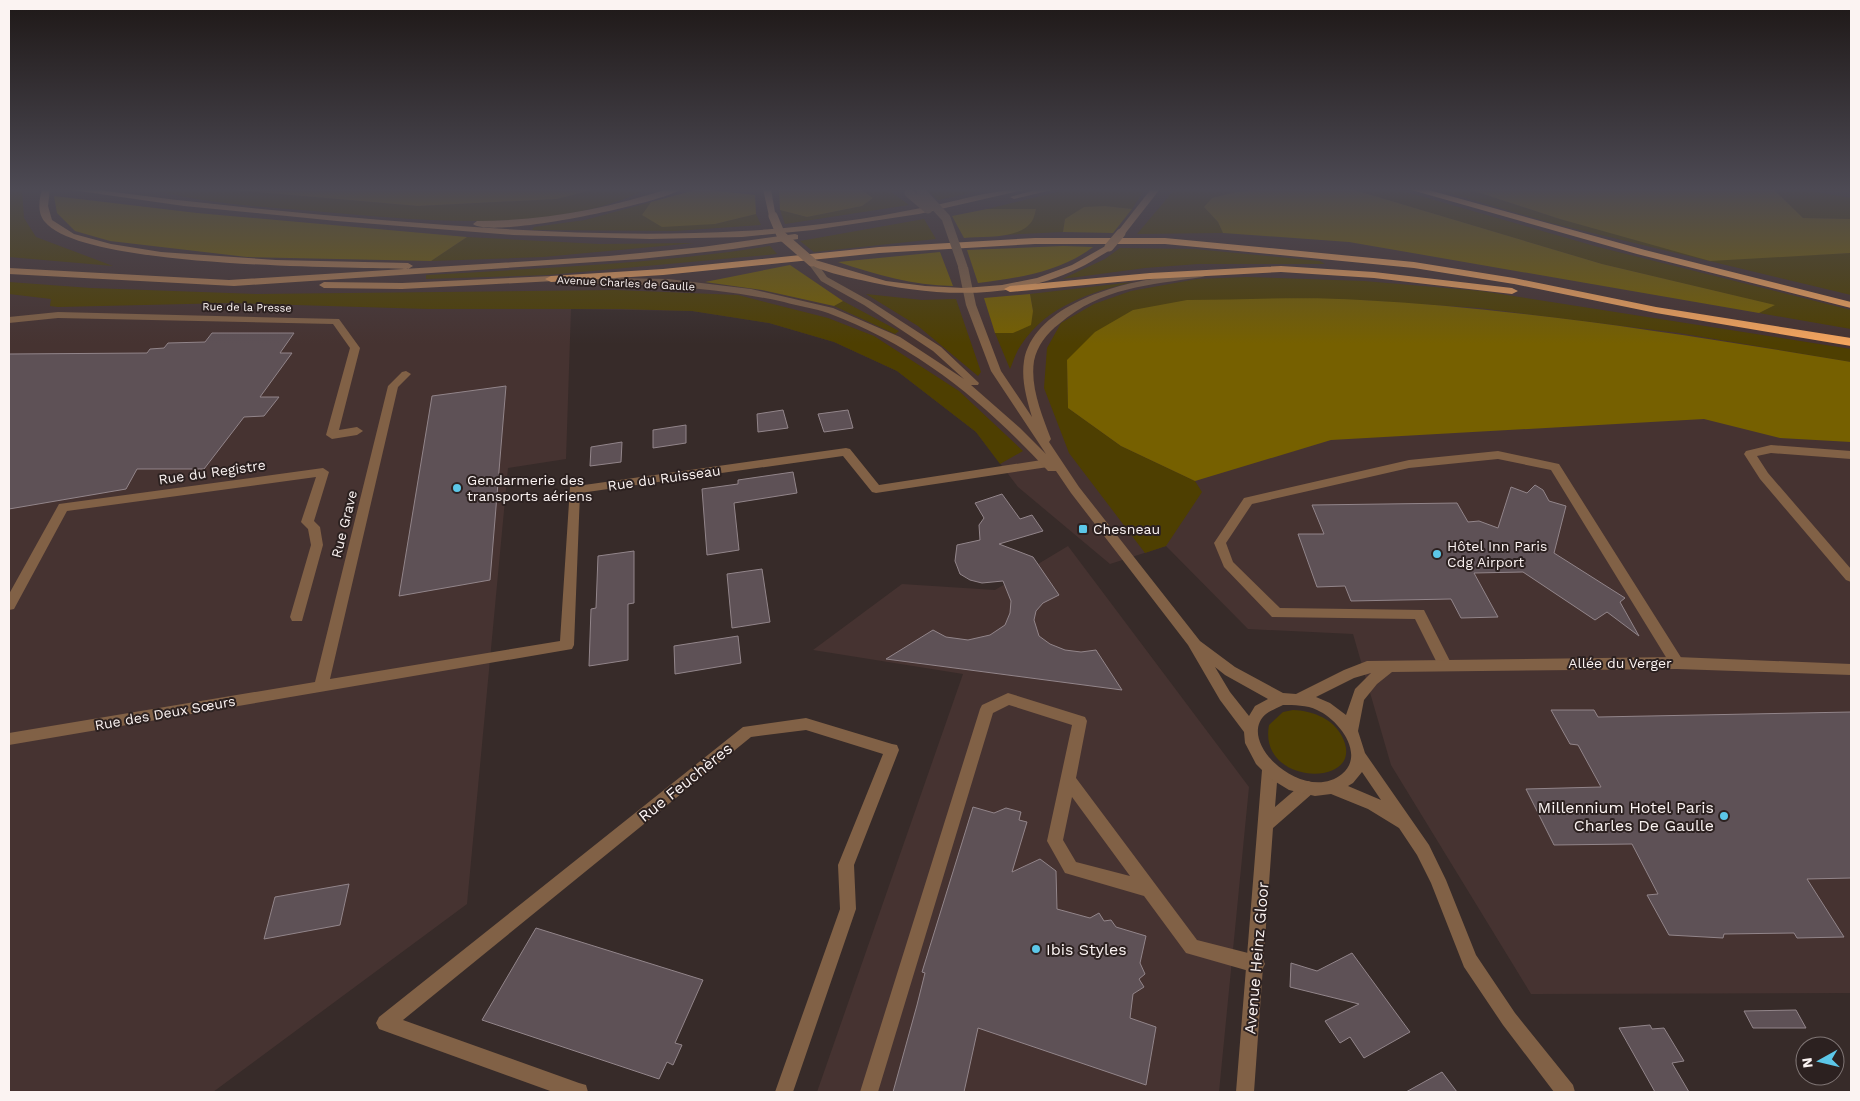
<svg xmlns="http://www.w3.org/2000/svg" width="1860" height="1101" viewBox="0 0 1860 1101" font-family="'Work Sans',sans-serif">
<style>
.built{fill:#463331}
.green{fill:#4e3f01}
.forest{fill:#766000}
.building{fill:#5e5156;stroke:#92858a}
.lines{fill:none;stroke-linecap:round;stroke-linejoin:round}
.service{fill:#816146;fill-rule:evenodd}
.minor{fill:#816146;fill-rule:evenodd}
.tertiary{fill:#816146;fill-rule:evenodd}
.secondary{fill:#b07d51;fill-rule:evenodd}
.motorway{fill:#f4a55e;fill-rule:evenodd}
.tertiary-bridge{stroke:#816146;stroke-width:9}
.secondary-bridge{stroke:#b07d51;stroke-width:9}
.poi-dot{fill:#5cc7e8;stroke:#2c2120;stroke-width:2}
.labels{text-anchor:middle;stroke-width:4;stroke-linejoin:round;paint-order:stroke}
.far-street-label{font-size:11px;fill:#fbf3f2;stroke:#2c2120}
.street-label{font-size:14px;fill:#fbf3f2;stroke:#2c2120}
.poi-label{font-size:14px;fill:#fbf3f2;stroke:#2c2120;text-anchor:start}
.near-street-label{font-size:16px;fill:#fbf3f2;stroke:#2c2120}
.near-poi-label{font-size:16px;fill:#fbf3f2;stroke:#2c2120;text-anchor:end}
</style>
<rect width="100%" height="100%" fill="#372b29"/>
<path class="built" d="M9 189H1851V993L1531 994 1391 765 1353 634 1248 629 1166 546 1110 564 1018 487 976 432 897 371 834 342 769 323 692 311 571 309 566 459 508 468 467 904 213 1092H9Z
M1068 546 1249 787 1219 1092H817L963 674 813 650 902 584 995 590Z"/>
<path class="green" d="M9 189 22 190 24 218 36 237 113 266 9 257Z
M149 189H221L418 206 557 199 595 189H647C554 236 415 220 314 211 259 207 202 203 149 189Z
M860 189H887L909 205 785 224 780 210 807 217 862 206 873 198Z
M926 189H989L938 200Z
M1070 189H1145L1132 209 1105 206 1065 219 1063 232 1003 235 1019 231 1036 210 987 209Z
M1175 189H1267L1236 192 1204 207 1218 222 1223 233 1137 234Z
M1351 189H1396L1598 247 1851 310V329L1759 313 1774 305 1602 264Z
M1435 189H1468L1560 219 1786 256 1851 253V295L1551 223Z
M1773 189H1799L1851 198V219L1803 218Z
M651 202 643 215 715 224 756 214 761 225 675 231 532 230 534 227 585 220Z
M924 219 936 239 814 252 800 241Z
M467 237 599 244 695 243 543 257 431 261Z
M770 246 777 254 548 275 426 279V275C540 268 656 264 770 246Z
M1120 248 1194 249 1320 261 1325 264H1198L1145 268 1062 279 1105 259Z
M1247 277 1364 281 1481 291 1851 349V362L1679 333 1479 308 1359 300 1067 360 1068 408 1121 446 1195 481 1202 492 1166 546 1145 553 1069 453 1044 388 1047 348 1061 323 1094 304 1131 291 1197 279Z
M9 282 91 288 256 294 615 290 738 295 828 318 874 336 959 391 1023 451 1000 464 976 432 897 371 834 342 769 323 692 311 619 309H428L230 303 58 307 50 306 51 299 9 294Z
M1133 282C1090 292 1047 306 1021 345 1016 352 1013 362 1010 369L995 333H1013L1033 311 1030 294Z
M866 294 922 300 956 299 981 372 978 376 918 326Z
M843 301 899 331 895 334 834 306Z
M1293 710C1311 711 1330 717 1340 733 1374 788 1257 789 1269 725L1283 712Z"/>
<path class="forest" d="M221 189H595L557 199 418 206Z
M699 189 755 195 756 214 715 224 662 227 642 215 651 202Z
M779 189H860L873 198 862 206 807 217 780 210Z
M1267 189H1351L1602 264 1775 305 1759 313 1349 242 1223 233 1218 222 1204 207 1212 198 1236 192Z
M1468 189H1773L1803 218 1851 219V253L1710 261 1560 219Z
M54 196 197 213 467 237 431 261 247 257 110 241 75 231 57 213Z
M1105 206 1132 209 1113 233 1063 232 1065 219 1084 207Z
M987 209H1036C1035 213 1034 218 1032 221 1020 240 983 236 964 238L952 216Z
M1063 246 1093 247C1060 272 1018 278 978 283L967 250Z
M940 252 953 286C912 285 877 275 838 262Z
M790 265 843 301 834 306 762 290 705 282Z
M1030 294 1033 311 1031 325 1013 333H995L984 298Z
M1187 300C1245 300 1303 296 1361 300 1526 309 1689 335 1851 362V442L1780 438 1704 419 1331 440 1195 481 1121 446 1068 408 1067 360 1095 332 1133 310Z"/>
<path class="building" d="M212 333H294L280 353H292L260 397H279L264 416 244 417 204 469H137L126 489 9 509V354L147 353 150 349 164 348 168 343 205 342Z
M506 386 490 580 399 596 432 396Z
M783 410 788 428 758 432 757 414Z
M848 410 853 428 824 432 818 414Z
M686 425V443L653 448V430Z
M622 442 621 462 590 466 591 447Z
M793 472 797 493 734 503 739 550 707 555 702 489 738 484V480Z
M1535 485 1543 490 1549 501 1566 506 1554 553 1625 598 1620 602 1639 636 1607 612 1595 620 1523 572 1474 573 1498 617 1461 618 1451 599 1351 601 1345 586 1317 587 1298 534H1324L1312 505 1457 503 1468 522 1479 521 1498 528 1511 487 1527 493Z
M1002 494 1020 519 1032 515 1043 531 999 544 1033 557 1059 595 1043 603 1036 611 1034 620 1039 636 1050 644 1065 650 1081 652 1096 650 1122 690 886 659 933 630 946 637 968 640 990 635 1005 625 1010 613 1011 601 1003 581 982 583 970 580 960 574 955 561 957 545 980 540 979 525 984 518 975 503Z
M634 551V603L628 604V660L589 666 591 609 596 608 598 556Z
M762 569 770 622 732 628 727 574Z
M738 636 741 663 675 674 674 646Z
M1551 710H1594L1598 717 1851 712V878L1807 879 1844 937 1797 938 1794 933 1724 934 1723 938 1669 935 1647 895 1658 894 1632 844 1554 845 1526 789 1601 787 1578 745 1570 744Z
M973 807 994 813 1006 808 1021 812 1019 820 1027 822 1012 872 1040 859 1056 871 1057 909 1090 918 1099 913 1104 921 1111 920 1116 927 1146 936 1140 963 1145 974 1139 979 1144 987 1133 994 1130 1018 1156 1027 1146 1085 978 1028 964 1092H893L917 1005 925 973 922 972Z
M349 884 340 925 264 939 275 897Z
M536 928 703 980 675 1043 682 1045 673 1065 667 1062 659 1079 482 1020Z
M1352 953 1410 1032 1364 1058 1350 1037 1340 1043 1325 1021 1359 1004 1290 987 1291 963 1317 971Z
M1796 1010 1806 1028H1753L1744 1011Z
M1650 1025 1652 1029 1664 1028 1684 1061 1672 1063 1689 1092H1655L1619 1028Z
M1442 1072 1457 1092H1406Z"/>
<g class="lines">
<path class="service" d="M58 312 339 319 360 348 339 430 357 427 363 431 357 435 332 439 326 435 350 348 333 324 58 318 9 323V317Z
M406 371 411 374 398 387 330 679 560 641 570 487 846 448 850 449 879 485 1048 459 1054 463 1048 467 876 493 872 492 843 456 580 493 574 645 572 649 9 745V733L315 682 388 386 402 372Z
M1771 445 1851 451V459L1771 453 1757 456 1768 473 1851 569V582L1846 580 1760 479 1744 454 1746 451Z
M1498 451 1559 464 1682 659 1684 663 1682 667 1677 669 1672 667 1551 470 1498 459 1409 468 1252 504 1226 543 1233 562 1280 608 1424 610 1452 665 1450 669 1445 671 1440 669 1415 619 1272 617 1224 567 1214 543 1244 498 1409 460Z
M323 468 329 472 314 521 320 527 323 545 302 621H292L290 617 311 545 308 529 301 522 316 477 67 511 14 609 9 610V594L59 504Z
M1008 693 1085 717 1087 721 1076 778 1197 940 1256 955 1262 958 1265 964 1262 970 1256 973 1186 953 1144 896 1065 873 1047 841 1072 725 1009 705 993 713 878 1092H860L980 709 982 705ZM1072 797 1130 876 1076 862 1063 840Z
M806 718 892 744 897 745 899 750 854 865 856 909 793 1092H775L840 909 838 865 883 754 806 730 751 737 403 1020 579 1083 586 1085 588 1092H553L379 1029 376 1023 379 1017 743 727Z"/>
<path class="minor" d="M1270 763 1275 765 1278 770 1275 807 1303 783 1308 781 1313 783 1316 788 1313 793 1273 828 1254 1092H1236L1262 770 1265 765Z"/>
<path class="tertiary" d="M812 259 815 260 827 277 870 301 941 347 979 383 978 385H971L1020 428 1046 454 991 371 966 305 958 267 960 265 968 267 976 305 1001 371 1032 417C1027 400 1021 380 1024 361 1033 309 1108 286 1152 279 1166 277 1192 269 1205 272V276L1202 277C1149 285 1102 287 1059 324 1047 333 1037 346 1034 361 1030 387 1042 415 1051 439L1049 442 1079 487 1200 641 1235 667 1283 693 1296 694 1344 670 1367 661 1677 657 1851 664V675L1677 669 1392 672 1377 684 1364 700 1358 731 1365 753 1429 845 1446 880 1476 955 1515 1013 1573 1085 1575 1092H1554L1503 1025 1464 967 1431 883 1417 855 1399 828 1368 809 1331 794 1315 796 1289 790 1271 779 1256 764 1245 743 1244 732 1220 700 1188 645 1071 493 1056 471H1048C984 402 917 346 828 313 814 308 798 306 784 302 711 286 639 284 565 283L560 280 565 277 668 279 751 289 833 308 900 337 964 379 933 351 864 305 821 281 807 262ZM1215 667 1225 675 1268 699 1255 706 1249 716 1230 692ZM1371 673 1355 689 1346 715 1330 703 1316 697 1354 678ZM1283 705C1294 705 1307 705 1317 710 1338 719 1366 754 1342 774 1304 805 1234 741 1266 714 1271 710 1278 708 1283 705ZM1362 772 1381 800 1348 786 1353 783Z"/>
<path class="secondary" d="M42 189H50L48 206 52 220 74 234 111 244 161 252 276 260 408 263 413 266 408 269C343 267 83 268 45 222 37 213 39 200 42 189Z
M65 189H90C187 202 285 212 382 220 502 230 622 238 742 231 802 228 862 220 921 208 956 202 992 189 1028 189L919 214 813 230 742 237 650 239 513 235 337 221 184 206Z
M668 189H682C659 204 492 239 473 224L477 221C543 221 605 209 668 189Z
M763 189H771L776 218 769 216Z
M1039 189H1056L1014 199 1010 197Z
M1151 189H1160L1124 235H1118V231Z
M795 234 798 235V239L733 249 640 259 234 286 9 274V268L229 280 609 256 702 247Z
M1109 244 1112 245V249C1101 255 1090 263 1079 268 1012 301 932 297 861 280 847 277 818 271 807 262L812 259 886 281 925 286 964 288 1002 285 1037 278 1072 265Z
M551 276 554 277V281L402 289 324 288 319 285 324 282 402 283Z"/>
<path class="motorway" d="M1408 189H1425L1645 250 1851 302V308L1637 254Z
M1035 238H1165L1414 262 1514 278 1656 307 1851 338V346L1656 313 1514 284 1414 268 1165 244H1035L879 253 663 275 551 282 545 279 551 276 663 269 879 247Z
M1281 266 1374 272 1512 288 1518 291 1512 294 1374 278 1281 272 1150 279 1010 292 1004 289 1010 286 1150 273Z"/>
<path class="tertiary-bridge" d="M921 191 946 218 963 267
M909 193 928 209"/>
<path class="secondary-bridge" d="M773 216 781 235 812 262
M1109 247 1121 233"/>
</g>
<linearGradient id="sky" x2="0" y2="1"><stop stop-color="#1e1817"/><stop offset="0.55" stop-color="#4d4a54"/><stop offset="1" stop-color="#4d4a54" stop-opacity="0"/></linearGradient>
<rect width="1860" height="344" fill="url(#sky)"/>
<g class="poi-dot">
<circle cx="457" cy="488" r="5"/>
<rect x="1078" y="524" width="10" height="10" rx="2.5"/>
<circle cx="1437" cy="554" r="5"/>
<circle cx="1724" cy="816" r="5"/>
<circle cx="1036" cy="949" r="5"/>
</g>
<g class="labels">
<g class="far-street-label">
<text transform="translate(626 283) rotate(3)" y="4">Avenue Charles de Gaulle</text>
<text transform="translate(247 307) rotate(1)" y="4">Rue de la Presse</text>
</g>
<g class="street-label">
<text transform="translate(212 472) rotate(-8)" y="5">Rue du Registre</text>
<text transform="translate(664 478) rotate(-8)" y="5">Rue du Ruisseau</text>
<text transform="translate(344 524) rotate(-76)" y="5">Rue Grave</text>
<text x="1620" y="668">Allée du Verger</text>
<text transform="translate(165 713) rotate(-10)" y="5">Rue des Deux Sœurs</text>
</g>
<g class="poi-label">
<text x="467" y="485">Gendarmerie des<tspan x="467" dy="16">transports aériens</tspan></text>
<text x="1093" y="534">Chesneau</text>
<text x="1447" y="551">Hôtel Inn Paris<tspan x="1447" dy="16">Cdg Airport</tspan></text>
</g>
<g class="near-street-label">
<text transform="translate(685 782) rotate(-39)" y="6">Rue Feuchères</text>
<text transform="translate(1256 958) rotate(-85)" y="6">Avenue Heinz Gloor</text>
</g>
<g class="near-poi-label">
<text x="1714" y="813">Millennium Hotel Paris<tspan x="1714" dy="18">Charles De Gaulle</tspan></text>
<text x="1046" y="955" text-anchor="start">Ibis Styles</text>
</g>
</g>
<rect width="1860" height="1101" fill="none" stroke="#fbf3f2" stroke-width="20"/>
<g transform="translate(1820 1061) rotate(262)"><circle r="24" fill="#2c2120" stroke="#7f7574"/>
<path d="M0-4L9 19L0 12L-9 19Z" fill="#5cc7e8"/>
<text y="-8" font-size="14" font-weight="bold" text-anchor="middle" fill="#fbf3f2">N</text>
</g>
</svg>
